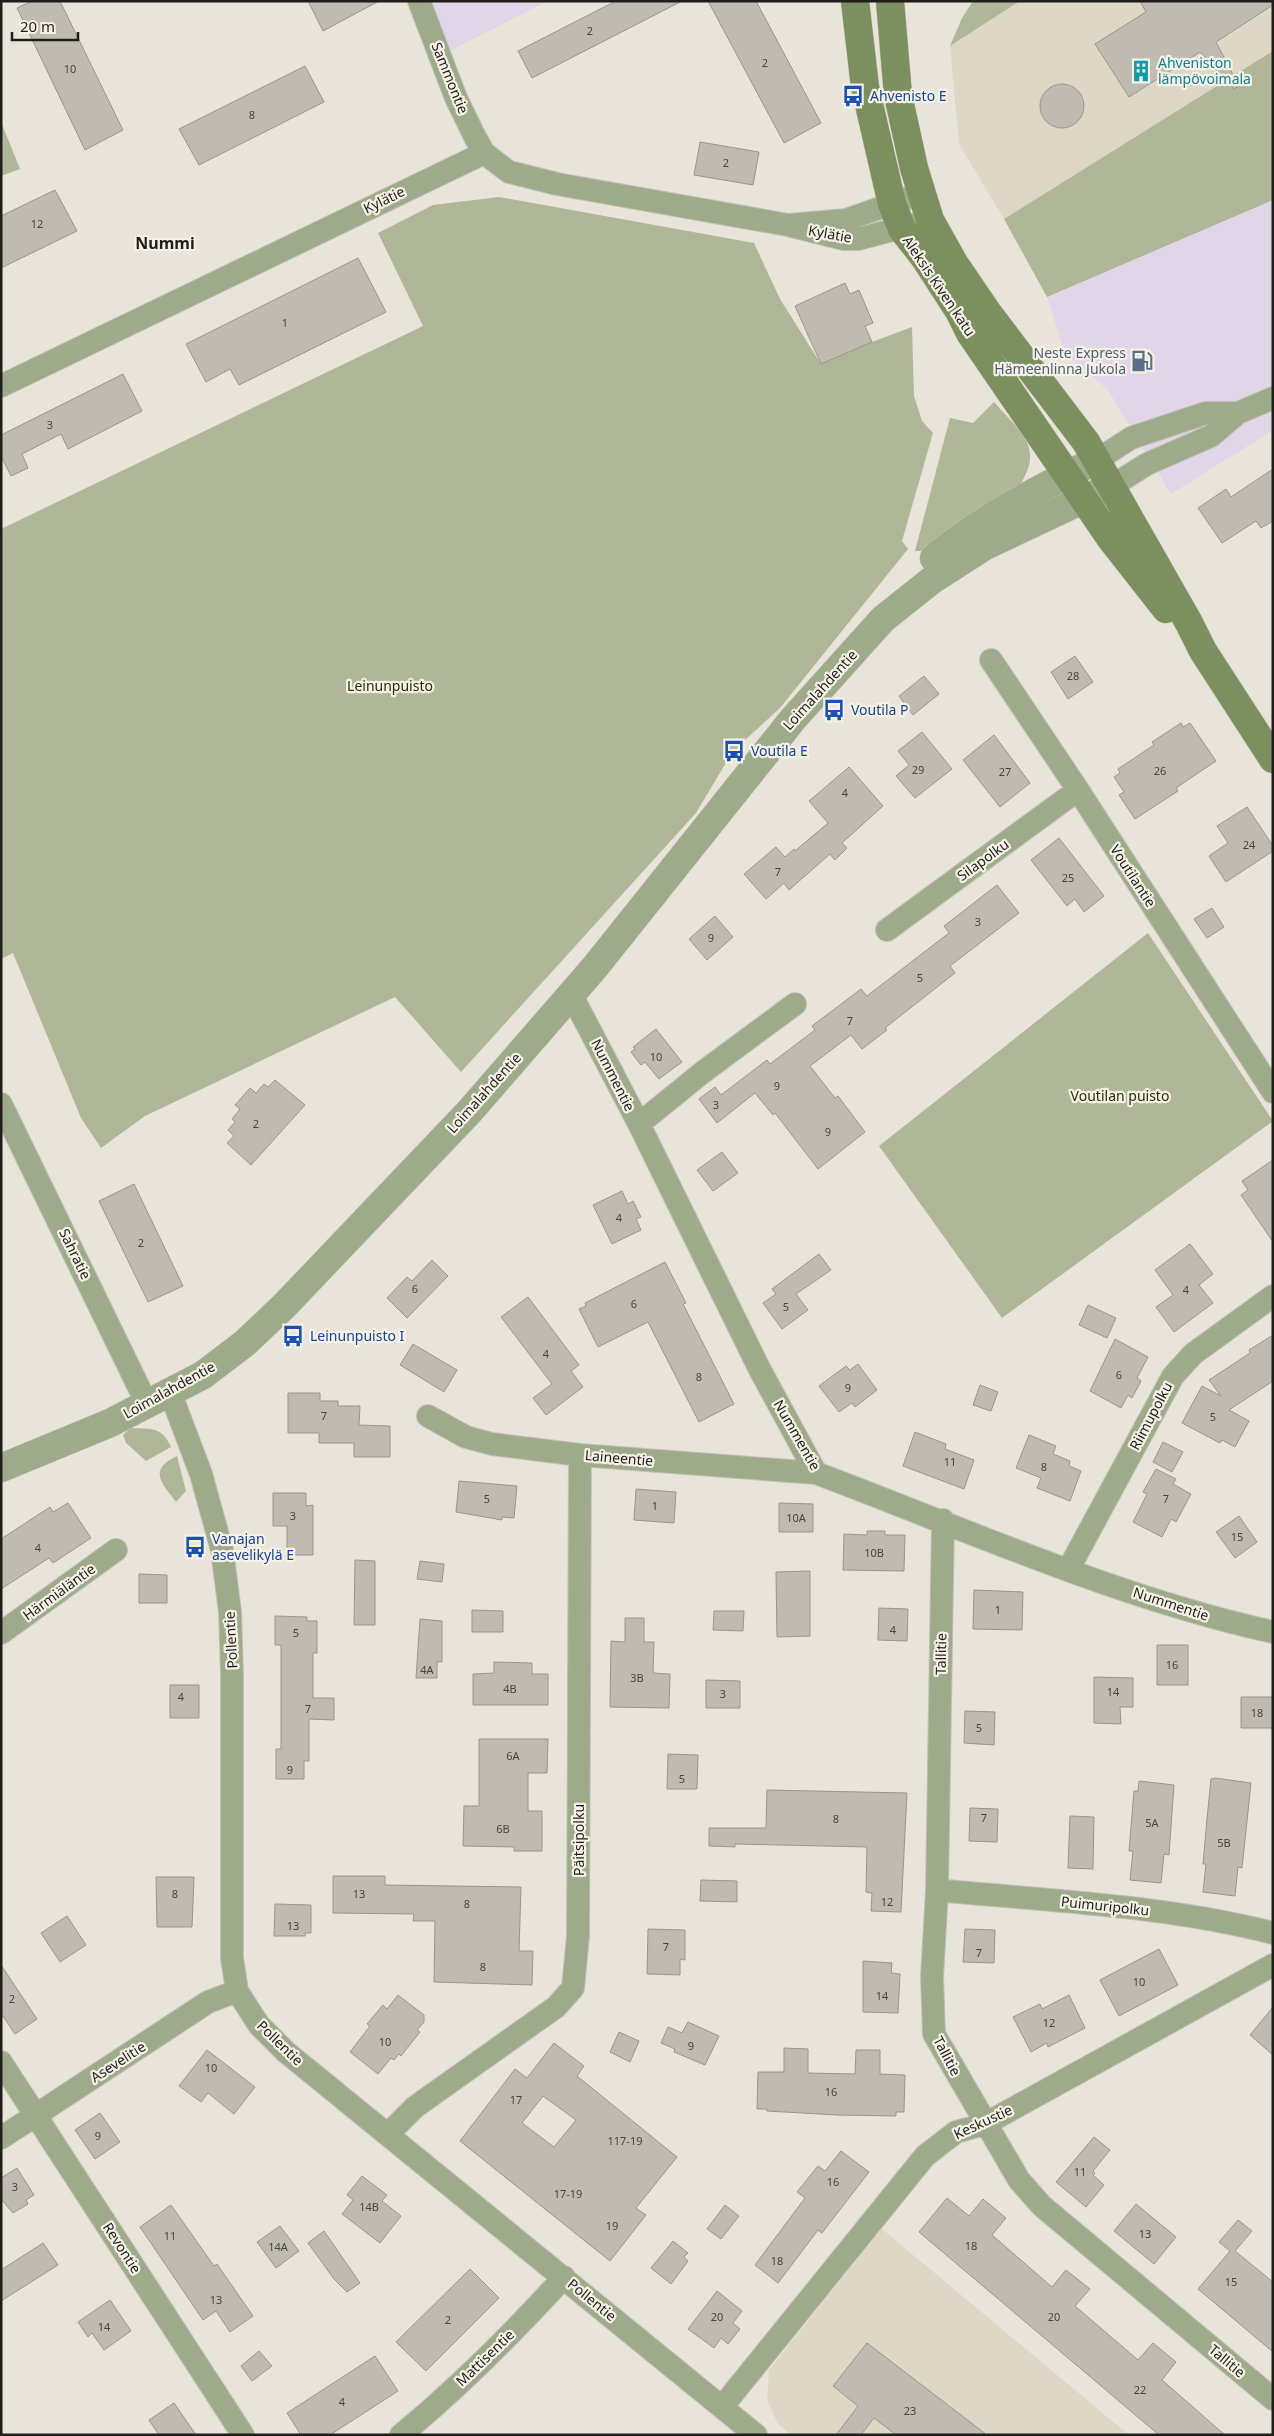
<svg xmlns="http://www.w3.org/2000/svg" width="1274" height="2436" viewBox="0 0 1274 2436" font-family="'Noto Sans',sans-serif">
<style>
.commercial{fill:#e1d5e9}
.built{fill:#ded7c6}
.green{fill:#b0b799}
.building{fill:#bfbbb1;stroke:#9a968c;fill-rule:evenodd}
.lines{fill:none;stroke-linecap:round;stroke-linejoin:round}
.minor-casing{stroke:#c4c0b7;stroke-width:24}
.tertiary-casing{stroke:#c4c0b7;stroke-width:29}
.secondary-casing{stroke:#c4c0b7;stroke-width:29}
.minor{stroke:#9eab8a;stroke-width:22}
.tertiary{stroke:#9eab8a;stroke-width:28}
.secondary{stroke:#7c8f5e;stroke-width:28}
.labels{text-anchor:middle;stroke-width:4.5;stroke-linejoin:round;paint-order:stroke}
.number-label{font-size:11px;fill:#474540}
.culture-label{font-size:14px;fill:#0d838f;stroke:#f5f1e6;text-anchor:start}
.street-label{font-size:14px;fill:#1f1e1a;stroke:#f5f1e6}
.transit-label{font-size:14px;fill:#164399;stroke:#f5f1e6;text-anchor:start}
.service-label{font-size:14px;fill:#4e5e75;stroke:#f5f1e6;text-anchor:end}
.park-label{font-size:14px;fill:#272e03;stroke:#f5f1e6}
.quarter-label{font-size:16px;font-weight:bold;fill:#1f1e1a;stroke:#f5f1e6}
</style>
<rect width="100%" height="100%" fill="#e8e4d9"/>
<path class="commercial" d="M426 1H548L449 51Z
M1273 200V430L1171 494 1108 390 1065 353 1047 297Z"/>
<path class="built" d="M1020 1H1273V51L1004 219 959 144 950 46Z
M882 2229 1129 2435H791L778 2424 767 2400 769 2370Z"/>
<path class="green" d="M973 1H1020L950 46 962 18Z
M1273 51V200L1047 297 1004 219Z
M1 122 20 169 1 176Z
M499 197 754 243 780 299 821 364 872 342 912 327 914 396 922 421 933 433 902 541 908 549 780 708 744 741 727 761 696 813 461 1072 395 997 145 1116 101 1148 81 1118 13 953 1 959V529L423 326 378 233 433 205Z
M994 402C1020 432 1046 447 1018 488L930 547 922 551H915L950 418 973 423Z
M1148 933 1273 1121 1002 1318 879 1146Z
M130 1428C150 1429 162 1426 171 1447L146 1461 126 1443 123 1435Z
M177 1456 186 1491 176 1502C161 1482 148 1470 177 1456Z"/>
<path class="building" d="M32 1H60L123 130 85 150 17 8Z
M308 1H379L323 31Z
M616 1H682L532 78 518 51Z
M708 1H756L821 123 784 143Z
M1140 1H1273V5L1216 42 1239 86 1234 89 1200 52 1129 97 1095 44 1146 12Z
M305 66 324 102 199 165 179 129Z
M1040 106a22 22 0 1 1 44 0a22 22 0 1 1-44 0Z
M700 142 759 152 753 185 694 175Z
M55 190 77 231 1 268V216Z
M358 258 386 312 239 385 230 369 206 382 186 344Z
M845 283 850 294 859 290 873 323 865 326 872 342 821 364 795 306Z
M123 374 142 411 68 449 61 434 22 454 28 468 11 476 1 456V435Z
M1273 469V521L1261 528 1256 521 1222 543 1198 508 1226 489 1231 497Z
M1075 656 1093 682 1068 699 1051 672Z
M924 676 939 694 913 715 899 696Z
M1181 723 1183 727 1190 723 1216 761 1176 788 1178 791 1135 819 1119 795 1124 792 1114 777 1120 773 1118 769 1154 745 1152 742Z
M922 732 952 769 915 798 896 776 909 765 898 751Z
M994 735 1030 783 1000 807 963 760Z
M849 767 883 806 842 843 847 848 835 860 830 854 789 890 784 883 766 899 744 874 776 847 785 857 794 849 795 851 828 823 809 801Z
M1247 807 1273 846V851L1226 882 1209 856 1228 843 1217 826Z
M1059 838 1104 896 1084 912 1075 899 1067 906 1031 860Z
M997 885 1019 913 950 966 955 973 885 1028 887 1030 862 1049 851 1035 810 1066 835 1098 838 1096 865 1132 818 1169 775 1113 773 1115 755 1093 717 1123 699 1099 715 1087 721 1095 767 1060 770 1064 815 1030 812 1026 861 989 867 996 949 933 944 926Z
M1212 908 1224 927 1207 938 1194 919Z
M715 916 733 937 707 960 689 939Z
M656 1029 682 1062 659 1079 645 1062 641 1065 631 1052 635 1049 633 1047Z
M275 1080 305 1105 251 1165 227 1143 234 1136 228 1130 235 1122 232 1119 240 1109 235 1105 250 1088 256 1093 264 1084 268 1087Z
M722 1152 738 1173 713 1191 697 1170Z
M1273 1160V1242L1241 1195 1248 1190 1242 1181Z
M134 1184 183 1286 148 1302 99 1201Z
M622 1191 628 1204 633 1201 641 1217 636 1219 641 1230 612 1244 593 1205Z
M1190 1244 1213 1274 1199 1285 1213 1303 1174 1332 1156 1307 1173 1295 1155 1270Z
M819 1254 831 1270 796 1294 808 1310 782 1329 763 1303 776 1294 772 1289Z
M432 1260 448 1276 407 1318 387 1298 407 1277 412 1281Z
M665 1262 684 1299 686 1303 683 1304 734 1404 699 1422 648 1322 598 1347 579 1309 586 1306 585 1303Z
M528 1297 579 1365 571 1371 583 1387 546 1415 533 1398 552 1384 501 1317Z
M1088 1305 1116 1318 1107 1338 1079 1325Z
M1273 1335V1381L1229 1410 1249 1421 1235 1447 1222 1440 1220 1443 1182 1423 1202 1386 1221 1396 1209 1380 1250 1353 1249 1350Z
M1115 1339 1148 1357 1137 1378 1141 1381 1132 1398 1128 1395 1121 1408 1090 1391Z
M413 1344 457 1370 444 1392 400 1365Z
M858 1364 877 1390 855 1407 852 1403 839 1412 819 1386 846 1366 850 1370Z
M980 1385 998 1392 991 1411 973 1405Z
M288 1393H320V1401H338V1406H360L359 1425 390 1426V1457H354V1443H319V1433H288Z
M915 1432 946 1444 945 1449 974 1460 964 1489 903 1466Z
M1029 1435 1056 1446 1053 1454 1070 1461 1069 1466 1081 1471 1070 1501 1037 1488 1041 1478 1016 1468Z
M1163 1442 1183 1452 1172 1472 1153 1462Z
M1156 1469 1176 1479 1173 1484 1191 1494 1176 1522 1171 1519 1162 1537 1133 1522 1147 1494 1143 1492Z
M459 1481 517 1486 514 1518 502 1517V1520L456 1512Z
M636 1489 676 1492 674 1523 634 1520Z
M273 1493H306V1506L313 1505V1555H287V1526H273Z
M68 1503 91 1538 53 1563 49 1558 1 1589V1539L50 1507 53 1512Z
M779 1503 813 1504V1532H779Z
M1239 1516 1257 1542 1235 1558 1216 1532Z
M867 1531H885V1535H905L904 1571 843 1570 844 1534 867 1535Z
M355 1560 375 1561V1625H354Z
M420 1561 444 1564 442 1582 417 1579Z
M810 1571V1636L777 1637 776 1572Z
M139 1574 167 1575V1603H139Z
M974 1590 1023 1592 1022 1630 973 1629Z
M879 1608 908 1609 907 1641 878 1640Z
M472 1610 503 1611V1632H472Z
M714 1611H744L743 1631 713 1630Z
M275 1616 307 1617V1621H317V1653H313V1698H334V1720L309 1719V1761H304V1779H276V1749H281V1645H275Z
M625 1618H644V1642H654L653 1673 670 1674 669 1708 610 1707 611 1641 625 1642Z
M420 1619 442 1621V1662H437V1678H416Z
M1157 1645H1188V1685H1157Z
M494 1662 532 1663V1674H548V1705H473V1674L494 1673Z
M1094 1677 1133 1678V1707H1120L1121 1724 1094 1723Z
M706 1680 740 1681V1708H706Z
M170 1685H199V1718H170Z
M1241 1697H1273V1728H1241Z
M965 1711 995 1712 994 1745 964 1743Z
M479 1739H548L547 1773H528V1811H542V1851H514V1847L463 1846 464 1806H479Z
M668 1754 698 1755 697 1789H667Z
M1215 1778 1251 1783 1242 1868 1238 1867 1235 1896 1203 1892 1206 1864H1203L1207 1819 1211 1779Z
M1139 1781 1174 1785 1169 1855 1164 1854 1161 1883 1130 1880 1133 1851H1129L1134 1791H1138Z
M767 1790 907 1793 901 1912 871 1911 872 1893 866 1892 867 1847 735 1844V1847L709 1846V1828H766Z
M970 1808 998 1809 997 1842 969 1841Z
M1070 1816 1094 1817 1093 1869 1068 1868Z
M333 1876H385V1885L521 1887 519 1951H533L532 1985 434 1982 435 1921H413L414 1914 333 1913Z
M156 1877H194L192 1927H157Z
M701 1880 737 1881V1902L700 1901Z
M275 1904 311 1905V1933H305V1936H274Z
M67 1916 86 1945 60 1962 41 1933Z
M648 1929 685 1930V1960L680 1959V1975L647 1974Z
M965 1929 995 1930 994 1963 963 1962Z
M1159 1949 1178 1985 1119 2016 1100 1980Z
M863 1961 892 1963 891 1973 900 1974 898 2013 863 2012Z
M1 1965 37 2019 15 2034 1 2013Z
M398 1995 424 2015V2022L417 2030 420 2032 401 2056 399 2054 394 2060 391 2058 378 2074 350 2052 370 2026 367 2024 383 2005 387 2009Z
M1069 1995 1085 2028 1048 2047 1047 2043 1031 2052 1013 2017 1040 2004 1042 2009Z
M1273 2007V2055L1250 2035Z
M688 2022 719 2036 705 2065 674 2052 675 2049 661 2043 668 2027 682 2033Z
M619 2032 639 2041 630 2062 610 2052Z
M554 2043 584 2066 577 2076 677 2157 636 2208 646 2215 610 2261 460 2141 515 2069 527 2078ZM543 2096 576 2120 554 2147 522 2123Z
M784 2048 808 2049V2073L855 2074 856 2050H880V2074L905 2075 904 2112H896V2116L837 2115 767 2111V2109H757L758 2072H784Z
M207 2050 255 2087 234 2114 208 2093 201 2102 179 2086Z
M100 2113 120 2142 95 2159 75 2130Z
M1094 2137 1110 2150 1093 2171 1095 2173 1093 2175 1104 2185 1086 2207 1056 2182Z
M841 2151 869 2172 822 2233 818 2230 778 2283 755 2265 805 2198 797 2192 818 2166 825 2171Z
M17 2168 34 2195 26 2200 28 2204 13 2213 1 2199V2178Z
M362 2176 387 2195 382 2201 401 2216 380 2243 342 2214 353 2200 347 2195Z
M947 2198 969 2216 983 2199 1006 2218 992 2235 1052 2287 1066 2270 1090 2289 1075 2306 1138 2360 1153 2343 1176 2362 1162 2380 1225 2435H1159L1003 2303 919 2232Z
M1136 2204 1176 2237 1154 2264 1114 2231Z
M171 2205 214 2266 217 2264 253 2316 230 2332 216 2311 203 2320 140 2227Z
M725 2205 739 2216 721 2239 707 2229Z
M1238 2220 1252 2231 1235 2251 1273 2282V2352L1198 2289 1230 2251 1219 2242Z
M280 2226 299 2251 276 2268 257 2242Z
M324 2231 360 2283 347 2292 334 2279 308 2243Z
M673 2241 688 2253 684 2257 688 2261 671 2284 651 2268Z
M43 2243 58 2265 1 2301V2270Z
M470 2269 499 2298 426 2371 396 2342Z
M717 2291 742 2311 733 2323 740 2329 728 2344 721 2338 714 2348 688 2329Z
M110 2300 131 2331 104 2350 92 2333 88 2337 78 2322Z
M867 2343 987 2435H896L874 2418 861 2435H836L858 2406 833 2386Z
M259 2351 272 2366 252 2381 241 2366Z
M375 2356 398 2391 330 2435H301L287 2413Z
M174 2403 196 2435H159L149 2420Z"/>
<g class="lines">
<g class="minor-casing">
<path id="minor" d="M419 1 456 98 475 137 484 153 509 172 557 184 788 225
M916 224 858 239H844L788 225 846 220 922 193
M1 386 484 153
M1097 460 1131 438 1206 413H1238
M1112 486 1147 464 1211 436 1238 413 1273 398
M991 660 1078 790 1273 1092
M887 930 1078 790
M571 994 639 1124 760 1370 816 1473C965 1529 1118 1598 1273 1632
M1 1104 147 1404
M639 1124 703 1072 795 1004
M170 1392 201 1474 222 1550 230 1612 232 1676V1958L237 1991 259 2025 286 2052 756 2435
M428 1416 466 1437 492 1444 580 1455 816 1473
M943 1520 937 1890 932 1977 934 2034 1019 2180 1042 2206 1273 2399
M1068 1570 1173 1376 1193 1354 1273 1296
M1 1633 116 1550
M937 1890C1048 1901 1164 1905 1273 1933
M1 2062 243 2435
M388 2134 415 2107 556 2007 573 1988 578 1936 580 1455
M1 2138 208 2002 237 1991
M722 2407 925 2156 956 2132 985 2124 1273 1965
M401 2435C459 2387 513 2333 564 2277"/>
</g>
<g class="tertiary-casing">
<path id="tertiary" d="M934 558C978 520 1044 486 1097 460
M1 1468 110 1423 203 1375 245 1343 285 1305 469 1112 595 967 793 719 883 619 932 580 985 546 1112 486"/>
</g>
<g class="secondary-casing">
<path id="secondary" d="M855 1 865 87 892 204 902 229 924 257 959 311 970 333 1111 539 1166 609
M890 1 898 95 914 168 930 220 954 263 988 313 1086 442 1189 623 1203 651 1273 759"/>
</g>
<use href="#minor" class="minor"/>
<use href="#tertiary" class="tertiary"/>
<use href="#secondary" class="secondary"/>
</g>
<defs>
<g id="building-bare" transform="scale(1.725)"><path d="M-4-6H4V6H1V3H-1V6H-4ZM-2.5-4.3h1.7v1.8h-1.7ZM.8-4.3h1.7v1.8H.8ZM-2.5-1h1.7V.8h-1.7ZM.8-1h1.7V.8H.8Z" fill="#0f9aa8" stroke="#f5f1e6" stroke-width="2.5" paint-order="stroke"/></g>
<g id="bus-bare" transform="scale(1.725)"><path d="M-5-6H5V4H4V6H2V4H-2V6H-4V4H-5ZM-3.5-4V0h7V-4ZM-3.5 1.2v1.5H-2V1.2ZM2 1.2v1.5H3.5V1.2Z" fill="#1a4fb4" stroke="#f5f1e6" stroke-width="2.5" paint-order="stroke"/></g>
<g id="fuel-bare" transform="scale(1.725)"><path d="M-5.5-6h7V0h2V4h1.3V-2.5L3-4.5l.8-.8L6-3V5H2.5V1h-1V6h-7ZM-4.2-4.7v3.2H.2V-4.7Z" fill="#5c6f8a" stroke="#f5f1e6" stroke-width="2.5" paint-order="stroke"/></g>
</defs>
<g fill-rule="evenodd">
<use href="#building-bare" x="1141" y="71"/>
<use href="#bus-bare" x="853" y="96"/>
<use href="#fuel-bare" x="1142" y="361"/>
<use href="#bus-bare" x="834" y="710"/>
<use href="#bus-bare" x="734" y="751"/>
<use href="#bus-bare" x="293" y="1336"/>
<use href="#bus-bare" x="195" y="1547"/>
</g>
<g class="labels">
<g class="number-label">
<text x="590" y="35">2</text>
<text x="765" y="67">2</text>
<text x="70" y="73">10</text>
<text x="252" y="119">8</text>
<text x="726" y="167">2</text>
<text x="37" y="228">12</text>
<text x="285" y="327">1</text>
<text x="50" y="429">3</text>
<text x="1073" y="680">28</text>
<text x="918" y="774">29</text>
<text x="1160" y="775">26</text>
<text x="1005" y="776">27</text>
<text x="845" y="797">4</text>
<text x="1249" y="849">24</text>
<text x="778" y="876">7</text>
<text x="1068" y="882">25</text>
<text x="978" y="926">3</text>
<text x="711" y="942">9</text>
<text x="920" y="982">5</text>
<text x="850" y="1025">7</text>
<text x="656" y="1061">10</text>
<text x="777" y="1090">9</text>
<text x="716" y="1109">3</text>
<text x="256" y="1128">2</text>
<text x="828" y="1136">9</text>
<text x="619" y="1222">4</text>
<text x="141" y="1247">2</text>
<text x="415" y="1293">6</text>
<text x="1186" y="1294">4</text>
<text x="634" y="1308">6</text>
<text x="786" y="1311">5</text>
<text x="546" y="1358">4</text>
<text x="1119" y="1379">6</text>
<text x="699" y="1381">8</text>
<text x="848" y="1392">9</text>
<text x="324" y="1420">7</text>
<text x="1213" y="1421">5</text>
<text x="950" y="1466">11</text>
<text x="1044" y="1471">8</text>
<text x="487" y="1503">5</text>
<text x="1166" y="1503">7</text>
<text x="655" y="1510">1</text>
<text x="293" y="1520">3</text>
<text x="796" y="1522">10A</text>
<text x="1237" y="1541">15</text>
<text x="38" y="1552">4</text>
<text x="874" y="1557">10B</text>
<text x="998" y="1614">1</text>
<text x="893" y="1634">4</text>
<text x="296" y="1637">5</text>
<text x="1172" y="1669">16</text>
<text x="427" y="1674">4A</text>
<text x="637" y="1682">3B</text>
<text x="510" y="1693">4B</text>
<text x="1113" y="1696">14</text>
<text x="723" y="1698">3</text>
<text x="181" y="1701">4</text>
<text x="308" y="1713">7</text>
<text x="1257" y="1717">18</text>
<text x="979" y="1732">5</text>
<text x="513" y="1760">6A</text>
<text x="290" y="1774">9</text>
<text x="682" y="1783">5</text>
<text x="984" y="1822">7</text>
<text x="836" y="1823">8</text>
<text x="1152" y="1827">5A</text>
<text x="503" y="1833">6B</text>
<text x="1224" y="1847">5B</text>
<text x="175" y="1898">8</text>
<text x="359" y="1898">13</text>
<text x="887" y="1906">12</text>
<text x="467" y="1908">8</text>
<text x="293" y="1930">13</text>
<text x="666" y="1951">7</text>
<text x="979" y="1957">7</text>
<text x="483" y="1971">8</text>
<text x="1139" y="1986">10</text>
<text x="882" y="2000">14</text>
<text x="12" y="2003">2</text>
<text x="1049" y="2027">12</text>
<text x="385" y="2046">10</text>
<text x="691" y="2050">9</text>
<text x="211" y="2072">10</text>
<text x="831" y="2096">16</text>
<text x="516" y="2104">17</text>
<text x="98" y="2140">9</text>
<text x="625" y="2145">117-19</text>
<text x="1080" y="2176">11</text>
<text x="833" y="2186">16</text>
<text x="15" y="2191">3</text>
<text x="568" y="2198">17-19</text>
<text x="369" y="2211">14B</text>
<text x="612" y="2230">19</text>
<text x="1145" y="2238">13</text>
<text x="170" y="2240">11</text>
<text x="971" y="2250">18</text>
<text x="278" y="2251">14A</text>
<text x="777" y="2265">18</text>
<text x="1231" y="2286">15</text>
<text x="216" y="2304">13</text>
<text x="717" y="2321">20</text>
<text x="1054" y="2321">20</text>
<text x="448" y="2324">2</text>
<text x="104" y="2331">14</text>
<text x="1140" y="2394">22</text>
<text x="342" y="2406">4</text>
<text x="910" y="2415">23</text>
</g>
<g class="culture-label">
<text x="1158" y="68">Ahveniston<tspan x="1158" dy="16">lämpövoimala</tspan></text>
</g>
<g class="street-label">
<text transform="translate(450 78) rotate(68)" y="5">Sammontie</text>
<text transform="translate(384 200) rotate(-26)" y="5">Kylätie</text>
<text transform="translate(830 234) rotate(10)" y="5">Kylätie</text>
<text transform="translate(939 286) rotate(56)" y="5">Aleksis Kiven katu</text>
<text transform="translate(820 690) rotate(-48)" y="5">Loimalahdentie</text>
<text transform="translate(983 860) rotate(-36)" y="5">Silapolku</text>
<text transform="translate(1133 876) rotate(57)" y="5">Voutilantie</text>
<text transform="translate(613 1075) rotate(63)" y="5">Nummentie</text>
<text transform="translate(484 1093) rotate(-48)" y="5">Loimalahdentie</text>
<text transform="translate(75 1254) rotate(64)" y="5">Sahratie</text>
<text transform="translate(169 1390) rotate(-29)" y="5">Loimalahdentie</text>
<text transform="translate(1151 1416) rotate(-62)" y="5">Riimupolku</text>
<text transform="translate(797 1435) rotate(60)" y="5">Nummentie</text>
<text transform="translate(619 1458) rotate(5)" y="5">Laineentie</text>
<text transform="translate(59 1592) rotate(-36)" y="5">Härmiäläntie</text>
<text transform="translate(1171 1604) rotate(18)" y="5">Nummentie</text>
<text transform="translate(231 1640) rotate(-93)" y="5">Pollentie</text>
<text transform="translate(941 1654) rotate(-89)" y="5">Tallitie</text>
<text transform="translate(579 1840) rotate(-90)" y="5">Päitsipolku</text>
<text transform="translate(1105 1906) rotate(6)" y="5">Puimuripolku</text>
<text transform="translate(280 2043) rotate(44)" y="5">Pollentie</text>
<text transform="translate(947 2056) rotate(62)" y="5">Tallitie</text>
<text transform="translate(118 2062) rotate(-33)" y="5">Asevelitie</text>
<text transform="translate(983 2122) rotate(-25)" y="5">Keskustie</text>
<text transform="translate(122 2248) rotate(57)" y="5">Revontie</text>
<text transform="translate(592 2300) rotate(39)" y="5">Pollentie</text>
<text transform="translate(485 2358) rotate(-44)" y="5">Mattisentie</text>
<text transform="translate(1227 2361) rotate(40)" y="5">Tallitie</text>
</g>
<g class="transit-label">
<text x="870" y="101">Ahvenisto E</text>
<text x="851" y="715">Voutila P</text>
<text x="751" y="756">Voutila E</text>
<text x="310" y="1341">Leinunpuisto I</text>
<text x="212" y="1544">Vanajan<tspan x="212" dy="16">asevelikylä E</tspan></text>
</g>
<g class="service-label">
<text x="1126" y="358">Neste Express<tspan x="1126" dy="16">Hämeenlinna Jukola</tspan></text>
</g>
<g class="park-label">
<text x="390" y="691">Leinunpuisto</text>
<text x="1120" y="1101">Voutilan puisto</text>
</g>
<g class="quarter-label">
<text x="165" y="249">Nummi</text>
</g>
</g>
<rect width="1274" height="2436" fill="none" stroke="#1f1e1a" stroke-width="5"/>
<path d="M12 32v8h66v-8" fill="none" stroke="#1f1e1a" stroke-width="2.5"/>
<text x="20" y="32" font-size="15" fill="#1f1e1a" stroke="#f5f1e6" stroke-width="4" paint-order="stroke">20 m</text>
</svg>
